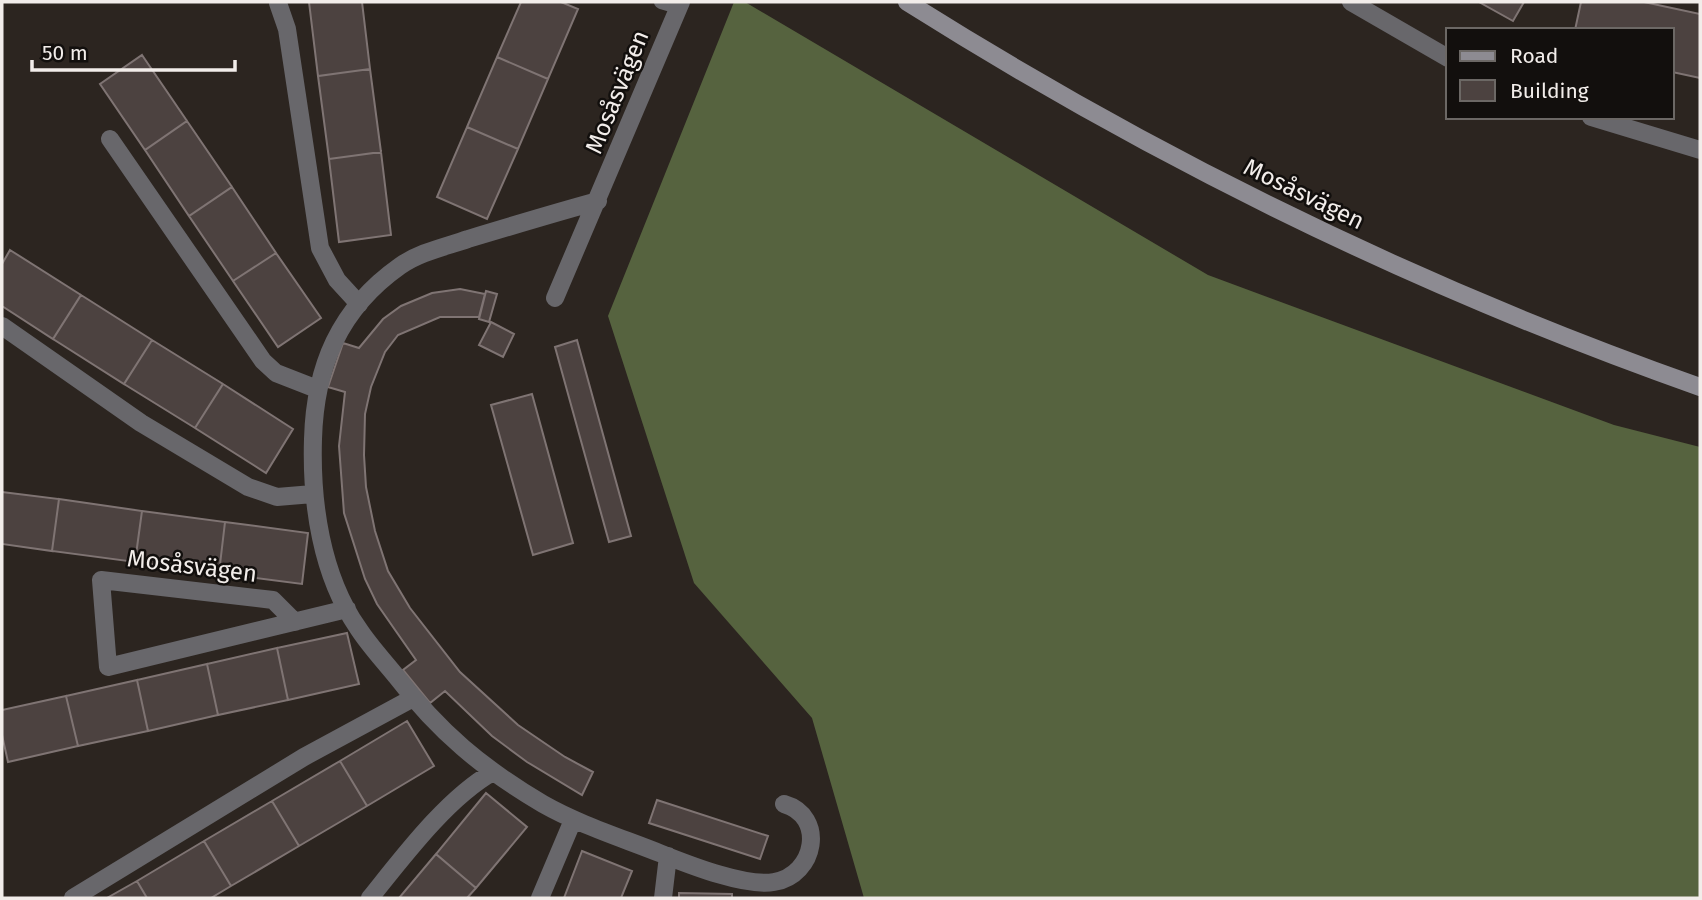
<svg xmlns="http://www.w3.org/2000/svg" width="1702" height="900" viewBox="0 0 1702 900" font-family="'Fira Sans',sans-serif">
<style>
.forest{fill:#56633f}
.building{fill:#4c4240;stroke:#7f7473;stroke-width:2}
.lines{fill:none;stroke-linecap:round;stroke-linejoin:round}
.lane{stroke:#68676b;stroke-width:14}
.street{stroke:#68676b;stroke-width:18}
.secondary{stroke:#8d8b92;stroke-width:18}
.labels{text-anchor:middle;stroke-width:5;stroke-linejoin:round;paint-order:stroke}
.street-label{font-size:24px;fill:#f2edea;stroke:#120f0d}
</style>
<rect width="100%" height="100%" fill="#2c2520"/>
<path class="forest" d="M734 2H745L1208 275 1614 425 1700 447V898H864L812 718 694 583 608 316Z"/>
<path class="building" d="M309 2H362L370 69 318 76Z
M521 2H561L578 9 548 79 497 57Z
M1479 2H1524L1513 21Z
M1581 2H1644L1700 14V78L1672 72V30H1575Z
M142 55 187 121 145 150 100 84Z
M497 57 548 79 518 149 467 127Z
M370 69 381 152 329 159 318 76Z
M187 121 232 187 189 216 145 150Z
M467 127 518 149 487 219 437 197Z
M381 152 391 235 339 242 329 159Z
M232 187 276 253 233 281 189 216Z
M10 250 81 295 53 339 2 306V264Z
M276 253 321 318 278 347 233 281Z
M460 289 485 294 479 317H440L398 335 385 352 371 387 365 414 364 455 366 487 375 531 388 571 410 608 460 672 518 725 565 757 593 772 582 795 527 762 492 736 445 691 430 703 403 670 416 660 377 604 365 579 344 513 339 446 345 392 328 387 343 343 359 348 383 319 401 306 432 293Z
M486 291 497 294 489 322 479 319Z
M81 295 152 340 124 384 53 339Z
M491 322 514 334 503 357 479 345Z
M152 340 223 384 195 428 124 384Z
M577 340 631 536 609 542 555 347Z
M223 384 293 429 266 473 195 428Z
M532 394 573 543 533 555 491 405Z
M2 492 59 499 52 551 2 544Z
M59 499 142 511 135 562 52 551Z
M142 511 225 522 219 573 135 562Z
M225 522 308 533 302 584 219 573Z
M347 633 359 684 288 700 277 648Z
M277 648 288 700 218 715 207 664Z
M207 664 218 715 148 731 137 680Z
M137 680 148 731 78 746 66 696Z
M66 696 78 746 8 762 2 735V710Z
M407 721 434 766 367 806 340 761Z
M340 761 367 806 299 846 272 801Z
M486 793 527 827 476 888 436 854Z
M657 800 768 836 760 859 649 823Z
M272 801 299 846 231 886 204 841Z
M204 841 231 886 211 898H147L137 881Z
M582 851 632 871 621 898H564Z
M436 854 476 888 467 898H399Z
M137 881 147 898H107Z
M679 893 732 894V898H679Z"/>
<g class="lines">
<path class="lane" d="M661 2 678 7"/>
<path class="street" d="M1351 2 1448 58
M278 3 287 29 320 248 337 280 359 304
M1591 117 1700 150
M110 139 263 361 276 373 317 389
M598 201C554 213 511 226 468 239 445 247 420 252 400 266 339 309 315 367 313 439 311 502 321 575 358 628 369 645 383 660 396 676 439 732 482 768 543 804 580 825 622 838 662 854 690 865 745 887 774 882 816 875 826 816 784 804
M555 298 681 2
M2 326 141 423 248 487 277 497 313 494
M295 622 273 600 101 580 108 667 347 609
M73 898 304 757 413 698
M370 898C403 857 447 798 493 772
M540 898 573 820
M663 898 668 856"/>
<path class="secondary" d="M907 2C1156 159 1422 289 1700 387"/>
</g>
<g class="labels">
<g class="street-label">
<text transform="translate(617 92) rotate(-68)" y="8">Mosåsvägen</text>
<text transform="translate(1304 194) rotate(26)" y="8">Mosåsvägen</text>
<text transform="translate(192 566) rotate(7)" y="8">Mosåsvägen</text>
</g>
</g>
<rect width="1702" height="900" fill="none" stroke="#f2edea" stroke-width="7"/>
<rect x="1446" y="28" width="228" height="91" fill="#120f0d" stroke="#6c6865" stroke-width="2"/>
<rect x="1460" y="51" width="35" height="10" fill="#8d8b92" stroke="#6c6865" stroke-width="2"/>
<text x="1510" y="63" font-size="21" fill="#f2edea">Road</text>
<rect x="1460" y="80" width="35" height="21" fill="#4c4240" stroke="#6c6865" stroke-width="2"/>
<text x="1510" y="98" font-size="21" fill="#f2edea">Building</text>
<path d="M32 60v10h203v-10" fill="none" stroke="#f2edea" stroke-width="3.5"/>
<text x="42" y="60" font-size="21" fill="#f2edea" stroke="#120f0d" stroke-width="5" paint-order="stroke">50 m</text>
</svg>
